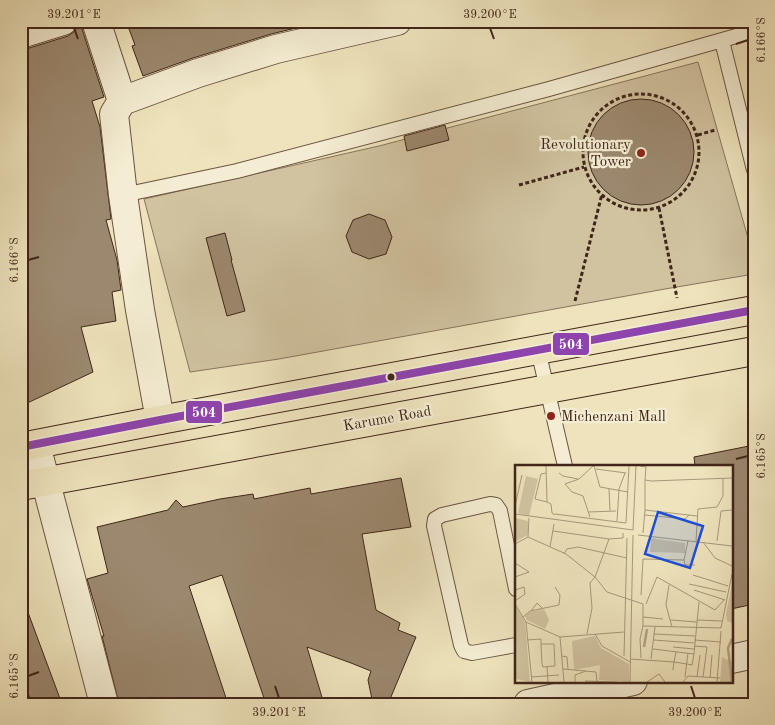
<svg xmlns="http://www.w3.org/2000/svg" width="775" height="725" viewBox="0 0 775 725" font-family="'Old Standard TT',serif">
<style>
.green{fill:#d1c3a0;stroke:#89745d}
.building{fill:#9b886e;stroke:#41251a}
.lines{fill:none;stroke-linecap:round;stroke-linejoin:round}
.service-casing{stroke:#6c5442;stroke-width:16}
.minor-casing{stroke:#6c5442;stroke-width:30}
.primary-casing{stroke:#41251a;stroke-width:30}
.path{stroke:#41251a;stroke-width:3;stroke-dasharray:4 2.5;stroke-linecap:butt}
.service{stroke:#f4edd3;stroke-width:14}
.minor{stroke:#f4edd3;stroke-width:28}
.primary{stroke:#eee3bc;stroke-width:28}
.bus-1-casing{stroke:#f4edd3;stroke-width:11}
.bus-1{stroke:#8e44ad;stroke-width:8}
.ticks{fill:none;stroke:#41251a;stroke-width:2}
.poi-dot{fill:#8f2418;stroke:#f4edd3;stroke-width:2}
.bus-dot{fill:#41251a;stroke:#f4edd3;stroke-width:2}
.labels{text-anchor:middle;stroke-width:4.5;stroke-linejoin:round;paint-order:stroke}
.poi-label{font-size:15px;fill:#41251a;stroke:#f4edd3;text-anchor:end}
.street-label{font-size:15px;fill:#41251a;stroke:#f4edd3}
.inset-river{fill:none;stroke:#b3a285;stroke-width:2.5}
.inset-road{fill:none;stroke:#a9977b;stroke-width:1}
.view{fill:#1d4ed8;fill-opacity:0.15;stroke:#1d4ed8;stroke-width:2.5}
.inset-edge{fill:none;stroke:#41251a;stroke-width:2.5}
.line-badge{stroke:#f4edd3;stroke-width:2}
.badge-label{font-size:14px;text-anchor:middle;font-weight:bold;fill:#fff}
.neatline{fill:none;stroke:#41251a;stroke-width:2}
.ticks-label{font-size:12px;text-anchor:middle;fill:#41251a}
</style>
<rect width="100%" height="100%" fill="#eee3bc"/>
<filter id="stains"><feTurbulence type="fractalNoise" baseFrequency=".004" numOctaves="4"/><feColorMatrix values="0 0 0 0 .2 0 0 0 0 .09 0 0 0 0 .02 0 0 0 .5 -.17"/></filter>
<radialGradient id="worn" r=".72"><stop offset=".6" stop-color="#630" stop-opacity="0"/><stop offset="1" stop-color="#630" stop-opacity=".3"/></radialGradient>
<path class="green" d="M698 62 754 259V274L665 289 279 359 190 372 144 199 379 146Z"/>
<path class="building" d="M78 21H81V26L104 97 92 101 100 127 111 219 106 220 117 260 121 290 112 292 116 321 81 327 93 372 21 406V49H26L68 36 75 31 78 25Z
M126 21H313L300 27 271 34 193 58 143 76 132 46 135 45Z
M588 152a53 53 0 1 1 106 0a53 53 0 1 1-106 0Z
M445 125 449 140 407 151 404 136Z
M369 214 385 220 392 237 386 254 369 259 352 252 346 236 353 220Z
M225 233 232 260H231L245 311 227 316 206 238Z
M754 445V604L731 609V466H695L694 457Z
M401 478 411 527 362 534 376 610 400 623 398 630 416 637 388 704H373L368 680 371 671 351 663 307 647 324 704H266L222 575 189 586 228 704H188L186 698 165 704H119L102 636H104L87 579 108 573 97 527 168 510 176 500 183 507 220 499 253 494 254 499 310 488 311 494Z
M21 599H23L62 704H32L21 674Z"/>
<g class="lines">
<g class="service-casing">
<path id="service" d="M722 41 754 170
M123 195 237 171 549 89 754 31
M538 350 565 466
M516 589 500 511 496 505 490 504 442 515 435 519 434 526 461 645 464 651 472 653 516 645"/>
</g>
<g class="minor-casing">
<path id="minor" d="M96 21 122 101
M21 34 63 21
M160 420 140 310 123 195 114 114 122 101 198 73 276 49 397 21
M36 445 104 704
M731 659 754 654
M528 704 633 681"/>
</g>
<g class="primary-casing">
<path id="primary" d="M21 447 160 420 754 310
M21 486 754 351"/>
</g>
<path class="path" d="M583 152a58 58 0 1 1 116 0a58 58 0 1 1-116 0Z
M698 135 715 130
M519 185 584 167
M659 208 677 298
M575 301 602 194"/>
<use href="#service" class="service"/>
<use href="#minor" class="minor"/>
<use href="#primary" class="primary"/>
<g class="bus-1-casing">
<path id="bus-1" d="M21 447 160 420 754 310"/>
</g>
<use href="#bus-1" class="bus-1"/>
</g>
<path class="ticks" d="M74 28 78 39M490 28 494 39M736 44 748 40M28 260 39 257M736 459 748 456M28 676 39 672M275 686 279 698M691 686 695 698"/>
<g class="poi-dot">
<circle cx="641" cy="153" r="5"/>
<circle cx="551" cy="416" r="5"/>
</g>
<circle class="bus-dot" cx="391" cy="377" r="4.5"/>
<g class="labels">
<g class="poi-label">
<text x="631" y="149">Revolutionary<tspan x="631" dy="17">Tower</tspan></text>
<text x="561" y="421" text-anchor="start">Michenzani Mall</text>
</g>
<g class="street-label">
<text transform="translate(387 418) rotate(-10)" y="5">Karume Road</text>
</g>
</g>
<g transform="translate(515 465)">
<rect width="218" height="218" fill="#eee3bc"/>
<path d="M11 11 23 14 14 51 3 48ZM0 53 13 56V70L0 77ZM136 73 170 78V88L135 87ZM217 119V158L212 156 211 149ZM0 140 10 157 15 217 0 214ZM29 144 34 155 30 164 12 155 10 151 14 147ZM80 171 86 183 114 199V217L84 215 85 200 59 205 57 176ZM207 192 217 197V217H205Z" fill="#d1c3a0"/>
<path class="inset-river" d="M129 182 132 164M217 217 213 183 217 174"/>
<path class="inset-road" d="M31 1 32 37 36 39 37 48 40 50M79 1 85 22 113 27M125 1 131 2 130 15 136 16 217 13M81 4 111 8M31 8 26 9 20 34 32 37M44 8 48 11 63 14M94 24 95 46M0 41 7 10M130 45V15M73 47 101 46M0 49 118 65M40 49 111 58 114 1M130 50 170 54 174 50M75 52 68 31 57 27 50 19 64 14 78 1M102 56 104 24 110 8M118 65 121 1M38 66 94 74 108 73V68M128 68 130 45 182 51M123 70 217 81M13 72 14 53M94 74 80 112 92 127 128 139V161L206 163M181 76 183 44 202 42 208 31V14M202 76 206 46 217 45M188 77 200 93 217 101M0 79 13 72 51 89 80 112 75 118 77 143 72 169M35 82 39 59M49 89 52 84 63 82 112 93M169 95 170 100H180M0 98 14 107 0 112M178 110 213 121M174 119 211 127M154 120 151 140 157 162M0 125 9 122 10 129 0 136M179 125 210 135M126 130 128 94 169 95 173 76M0 139 11 157 17 217M131 139 142 112 200 145 209 135M16 146 22 138 27 143M8 152 15 146 44 140 45 130 40 122M128 152 148 154M156 155 182 157M182 155 207 156M11 157 45 172 109 167M206 163 217 109M80 169 87 181 115 197M139 169 180 171M45 172 49 217M12 175 26 174V179L27 199 28 202 40 201 39 179H26M139 175 179 178M179 175 206 177M179 181 192 182 188 212M158 182 179 184M138 184 179 189 184 137M161 187 159 197 172 199M47 191 52 192 53 204M109 191 112 73M126 193 125 174 128 161M115 194 159 197 158 205M136 194 140 162M172 199 177 200 179 189M32 202 33 217M48 204 81 207 82 217M16 212 44 210M170 212 173 188M182 212 185 190M195 213 197 190M70 216 102 217M60 217V210L71 206M115 217 118 70M132 217 144 209 150 217M168 217 173 211 205 213M202 217 206 166"/>
<path class="view" d="M143 47 188 61 175 103 130 89Z"/>
<rect width="218" height="218" class="inset-edge"/>
</g>
<g class="line-badge">
<rect x="552" y="332" width="38" height="24" rx="5" fill="#8e44ad"/>
<rect x="185" y="400" width="38" height="24" rx="5" fill="#8e44ad"/>
</g>
<g class="badge-label">
<text x="571" y="349">504</text>
<text x="204" y="417">504</text>
</g>
<rect width="775" height="725" fill="none" stroke="#eee3bc" stroke-width="55"/>
<rect x="28" y="28" width="720" height="670" class="neatline"/>
<g class="ticks-label">
<text x="74" y="18">39.201°E</text>
<text x="490" y="18">39.200°E</text>
<text transform="translate(761 40) rotate(-90)" y="4">6.166°S</text>
<text transform="translate(14 260) rotate(-90)" y="4">6.166°S</text>
<text transform="translate(761 456) rotate(-90)" y="4">6.165°S</text>
<text transform="translate(14 676) rotate(-90)" y="4">6.165°S</text>
<text x="279" y="716">39.201°E</text>
<text x="695" y="716">39.200°E</text>
</g>
<rect width="100%" height="100%" filter="url(#stains)"/>
<rect width="100%" height="100%" fill="url(#worn)"/>
</svg>
